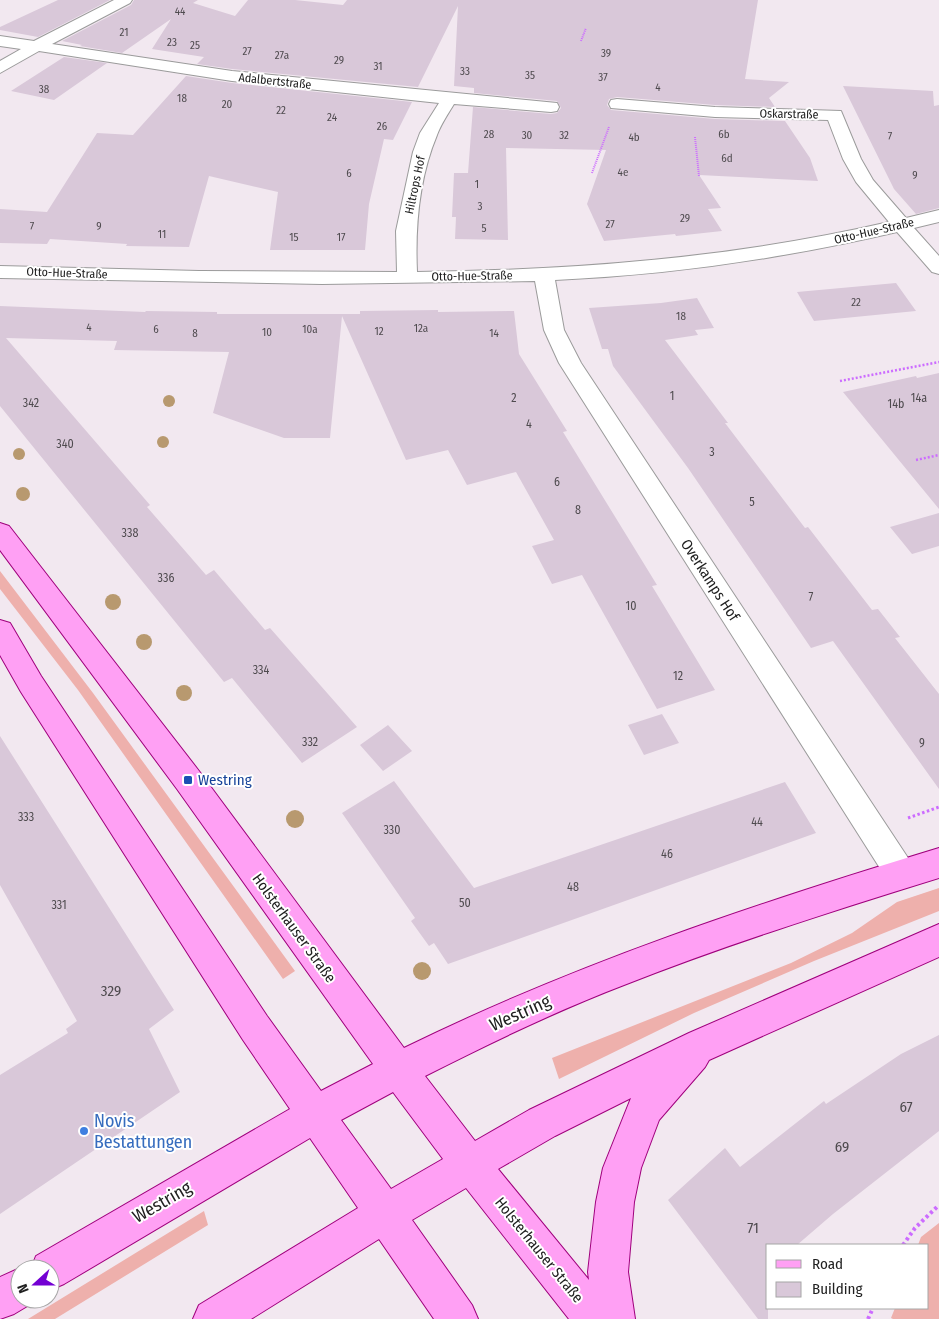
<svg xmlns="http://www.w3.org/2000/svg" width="939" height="1319" viewBox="0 0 939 1319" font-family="'Fira Sans Condensed',sans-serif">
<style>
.grass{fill:#eeb0ac}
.building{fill:#d9c8d9}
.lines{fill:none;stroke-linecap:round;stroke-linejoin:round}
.minor-casing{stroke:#9b9b9b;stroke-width:2}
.major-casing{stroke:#9f007c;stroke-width:2}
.path-far3{stroke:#cc6cff;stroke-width:2;stroke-dasharray:1 1;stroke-linecap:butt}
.path-far2{stroke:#cc6cff;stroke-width:2.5;stroke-dasharray:2 2;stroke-linecap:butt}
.path-far1{stroke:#cc6cff;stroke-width:3;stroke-dasharray:2.5 2.5;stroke-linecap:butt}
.path{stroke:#cc6cff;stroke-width:4;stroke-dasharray:3 3;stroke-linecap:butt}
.minor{fill:#fff;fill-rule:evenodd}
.major{fill:#ffa0f4;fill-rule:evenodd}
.tree{fill:#b8996f}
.transit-dot{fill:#1a4fb4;stroke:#fff;stroke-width:2}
.shop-dot{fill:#3f7fe0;stroke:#fff;stroke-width:2}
.labels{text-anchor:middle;stroke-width:4;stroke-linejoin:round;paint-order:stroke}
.far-number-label{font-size:11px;fill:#4f4b4f}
.far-street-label{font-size:12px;fill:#212121;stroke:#fff}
.number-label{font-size:12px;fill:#4f4b4f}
.street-label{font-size:15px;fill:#212121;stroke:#fff}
.transit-label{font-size:15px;fill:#164399;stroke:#fff;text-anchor:start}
.near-number-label{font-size:15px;fill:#4f4b4f}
.near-street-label{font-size:18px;fill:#212121;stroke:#fff}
.near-shop-label{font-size:18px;fill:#366cbe;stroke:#fff;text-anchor:start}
</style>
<rect width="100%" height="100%" fill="#f2e8f0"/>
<path class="grass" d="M0 571 93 693 295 971 283 979 78 690 0 589Z
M939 888V911L814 961 694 1013 559 1079 552 1058 791 963 852 933 897 902Z
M204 1211 208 1225 55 1319H28Z
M939 1223V1319H893L891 1318 895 1308H928V1245H918L921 1237Z"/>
<path class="building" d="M58 0H110L38 37 0 30V27Z
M134 0H198L193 3 235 16 248 0H295L343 5 347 0H758L745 79 789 82 769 98 775 107 715 105 617 97 609 99 607 105 611 110 715 119 785 121 810 158 818 181 699 175 721 208 708 209 722 231 676 236 675 234 604 241 587 204 606 150 506 148 508 240 455 239 456 217H452L454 173H468L473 107 551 114 557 113 561 108 557 101 474 93V88L454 86 458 6 418 87 232 69 197 64 204 57 152 49 171 19 122 53 80 46 82 45 62 41 131 5Z
M64 57 107 63 54 100 11 91Z
M186 76 232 83 412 102 393 140 384 139 369 204 365 250H270L278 192 209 176 189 247 126 246 127 244 50 239 47 244 0 243V209L47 212 97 133 133 135Z
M843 86 933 91 934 106 939 105V208L916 214 894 189Z
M896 283 916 311 814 321 797 292Z
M697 298 714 328 695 330 698 335 665 340 728 423H725L805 528 808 527 872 610 878 609 900 637 895 638 939 694V789L833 641 811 648 688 468 613 366 608 349H602L589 308 661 303Z
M0 306 145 312 146 311 217 312V314H360V311L438 310V312L514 311 519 354 567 431 563 432 657 585 652 586 715 690 657 709 582 575 552 584 532 546 554 540 516 472 467 485 448 450 406 460 342 316 330 438H284L213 413 229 352 114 350 117 341 6 338 150 505 147 507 206 575 214 570 265 630 270 628 357 727 302 763 232 678 224 682 0 406Z
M939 373V509L843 392 916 376 917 378Z
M939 513V546L912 554 890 527Z
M662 714 679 743 644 755 628 725Z
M388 725 412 751 383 771 360 745Z
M0 736 174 1010 149 1029 180 1092 0 1214V1075L68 1033 66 1029 77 1021 0 885Z
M394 781 474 888 785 782 816 833 448 964 434 943 429 946 411 921 415 918 342 813Z
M939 1035V1131L833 1214 797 1245H768V1319H758L668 1200 725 1148 740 1167 824 1101 826 1104 901 1054Z"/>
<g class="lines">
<g class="minor-casing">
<path id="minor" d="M114 0H132L130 3 52 44 232 71 557 103 559 107 557 111 551 112 454 104C448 114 441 124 437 135 419 178 415 226 417 272 576 270 733 258 889 222L856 182 843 159 828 120 715 117 611 108 609 104 611 100 617 99 715 107 841 111 861 159 873 180 906 218 939 210V222L914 228 939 256V274L932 272 897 232C785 258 671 275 555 280L564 330 581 363 912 864 917 874 912 884 901 889 890 884 559 363 544 330 535 281 322 284 0 278V266L199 271 397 272 396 231 413 152 420 133 439 103 232 81 39 51 0 73V61L21 49 0 46V36L34 41Z"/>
</g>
<g class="major-casing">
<path id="major" d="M0 523 9 526 199 771 404 1048C577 963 755 904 939 848V878C833 911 728 944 624 985 556 1011 490 1043 425 1076L475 1141 529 1110 689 1033 939 924V957L709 1060 705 1067 659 1120 641 1168 634 1202 628 1272 635 1319H569L466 1188 412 1220 472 1305 478 1319H434L379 1239 251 1319H193L199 1305 358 1208 310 1138 64 1284 50 1290V1269H31L36 1256 290 1109 243 1040 21 692 0 655V620L10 623 41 676 267 1016 321 1091 373 1064 177 789 0 550ZM393 1092 443 1159 391 1189 341 1120ZM631 1098 603 1168 596 1202 588 1272 589 1280 498 1169 555 1136Z
M20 1268 22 1269H20V1299H35L34 1302 14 1314 0 1319V1277Z"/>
</g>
<path class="path-far3" d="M581 41 586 28
M695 137 699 176
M592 173 609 127"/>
<path class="path-far2" d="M840 381 939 362
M916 460 939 455"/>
<path class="path-far1" d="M908 818 939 807"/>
<path class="path" d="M903 1245 915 1228 939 1205
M868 1319 873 1308"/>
<use href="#minor" class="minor"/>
<use href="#major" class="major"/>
</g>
<g class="tree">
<circle cx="169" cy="401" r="6"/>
<circle cx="163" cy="442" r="6"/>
<circle cx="19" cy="454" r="6"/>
<circle cx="23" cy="494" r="7"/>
<circle cx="113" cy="602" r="8"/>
<circle cx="144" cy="642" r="8"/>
<circle cx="184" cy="693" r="8"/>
<circle cx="295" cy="819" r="9"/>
<circle cx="422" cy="971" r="9"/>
</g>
<rect class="transit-dot" x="183" y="775" width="10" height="10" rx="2.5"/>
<circle class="shop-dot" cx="84" cy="1131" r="5"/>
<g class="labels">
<g class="far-number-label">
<text x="180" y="15">44</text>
<text x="124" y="36">21</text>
<text x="172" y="46">23</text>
<text x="195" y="49">25</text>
<text x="247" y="55">27</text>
<text x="606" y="57">39</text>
<text x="282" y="59">27a</text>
<text x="339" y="64">29</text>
<text x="378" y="70">31</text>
<text x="465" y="75">33</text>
<text x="530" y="79">35</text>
<text x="603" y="81">37</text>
<text x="658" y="91">4</text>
<text x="44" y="93">38</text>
<text x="182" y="102">18</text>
<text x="227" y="108">20</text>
<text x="281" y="114">22</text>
<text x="332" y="121">24</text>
<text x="382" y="130">26</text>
<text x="489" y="138">28</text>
<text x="724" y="138">6b</text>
<text x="527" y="139">30</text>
<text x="564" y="139">32</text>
<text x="890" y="140">7</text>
<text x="634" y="141">4b</text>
<text x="727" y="162">6d</text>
<text x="623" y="176">4e</text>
<text x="349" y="177">6</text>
<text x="915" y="179">9</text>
<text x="477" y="188">1</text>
<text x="480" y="210">3</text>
<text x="685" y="222">29</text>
<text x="610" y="228">27</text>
<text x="32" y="230">7</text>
<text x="99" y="230">9</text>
<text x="484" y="232">5</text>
<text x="162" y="238">11</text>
<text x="294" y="241">15</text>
<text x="341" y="241">17</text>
<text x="856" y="306">22</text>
<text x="681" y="320">18</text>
<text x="89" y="331">4</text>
<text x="421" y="332">12a</text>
<text x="156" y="333">6</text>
<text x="310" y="333">10a</text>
<text x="379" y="335">12</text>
<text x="267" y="336">10</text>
<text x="195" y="337">8</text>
<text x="494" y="337">14</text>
</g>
<g class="far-street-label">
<text transform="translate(275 81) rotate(6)" y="4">Adalbertstraße</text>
<text transform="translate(789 114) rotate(1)" y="4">Oskarstraße</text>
<text transform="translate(415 185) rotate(-78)" y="4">Hiltrops Hof</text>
<text transform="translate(874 231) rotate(-13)" y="4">Otto-Hue-Straße</text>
<text transform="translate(67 273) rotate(2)" y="4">Otto-Hue-Straße</text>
<text transform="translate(472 276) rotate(-1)" y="4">Otto-Hue-Straße</text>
</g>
<g class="number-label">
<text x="672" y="400">1</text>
<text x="514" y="402">2</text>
<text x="919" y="402">14a</text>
<text x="31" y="407">342</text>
<text x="896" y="408">14b</text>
<text x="529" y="428">4</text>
<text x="65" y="448">340</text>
<text x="712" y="456">3</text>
<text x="557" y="486">6</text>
<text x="752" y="506">5</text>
<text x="578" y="514">8</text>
<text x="130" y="537">338</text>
<text x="166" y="582">336</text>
<text x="811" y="601">7</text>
<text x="631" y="610">10</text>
<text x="261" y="674">334</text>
<text x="678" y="680">12</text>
<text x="310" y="746">332</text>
<text x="922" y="747">9</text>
<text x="26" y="821">333</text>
<text x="757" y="826">44</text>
<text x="392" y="834">330</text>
<text x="667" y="858">46</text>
<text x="573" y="891">48</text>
<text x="465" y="907">50</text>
<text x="59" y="909">331</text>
</g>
<g class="street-label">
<text transform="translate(710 580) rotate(57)" y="5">Overkamps Hof</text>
<text transform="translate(294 928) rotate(54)" y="5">Holsterhauser Straße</text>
<text transform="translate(539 1250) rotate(51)" y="5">Holsterhauser Straße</text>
</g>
<g class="transit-label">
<text x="198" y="785">Westring</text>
</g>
<g class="near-number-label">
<text x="111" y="996">329</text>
<text x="906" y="1112">67</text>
<text x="842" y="1152">69</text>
<text x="753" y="1233">71</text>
</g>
<g class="near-street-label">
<text transform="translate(520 1013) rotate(-24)" y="6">Westring</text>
<text transform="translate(162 1202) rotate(-30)" y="6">Westring</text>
</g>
<g class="near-shop-label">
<text x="94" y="1127">Novis<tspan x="94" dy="21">Bestattungen</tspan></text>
</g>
</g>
<rect x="766" y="1244" width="162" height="65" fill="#ffffff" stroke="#a6a6a6"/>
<rect x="776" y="1260" width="25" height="8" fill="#ffa0f4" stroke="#a6a6a6"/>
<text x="812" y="1269" font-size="15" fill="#212121">Road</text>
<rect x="776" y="1282" width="25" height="15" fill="#d9c8d9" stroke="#a6a6a6"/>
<text x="812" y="1294" font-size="15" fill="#212121">Building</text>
<g transform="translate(35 1284) rotate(249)"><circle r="24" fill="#ffffff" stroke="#a6a6a6"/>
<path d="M0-4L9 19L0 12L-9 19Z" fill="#7300d3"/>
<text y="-8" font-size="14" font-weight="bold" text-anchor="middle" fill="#212121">N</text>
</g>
</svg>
